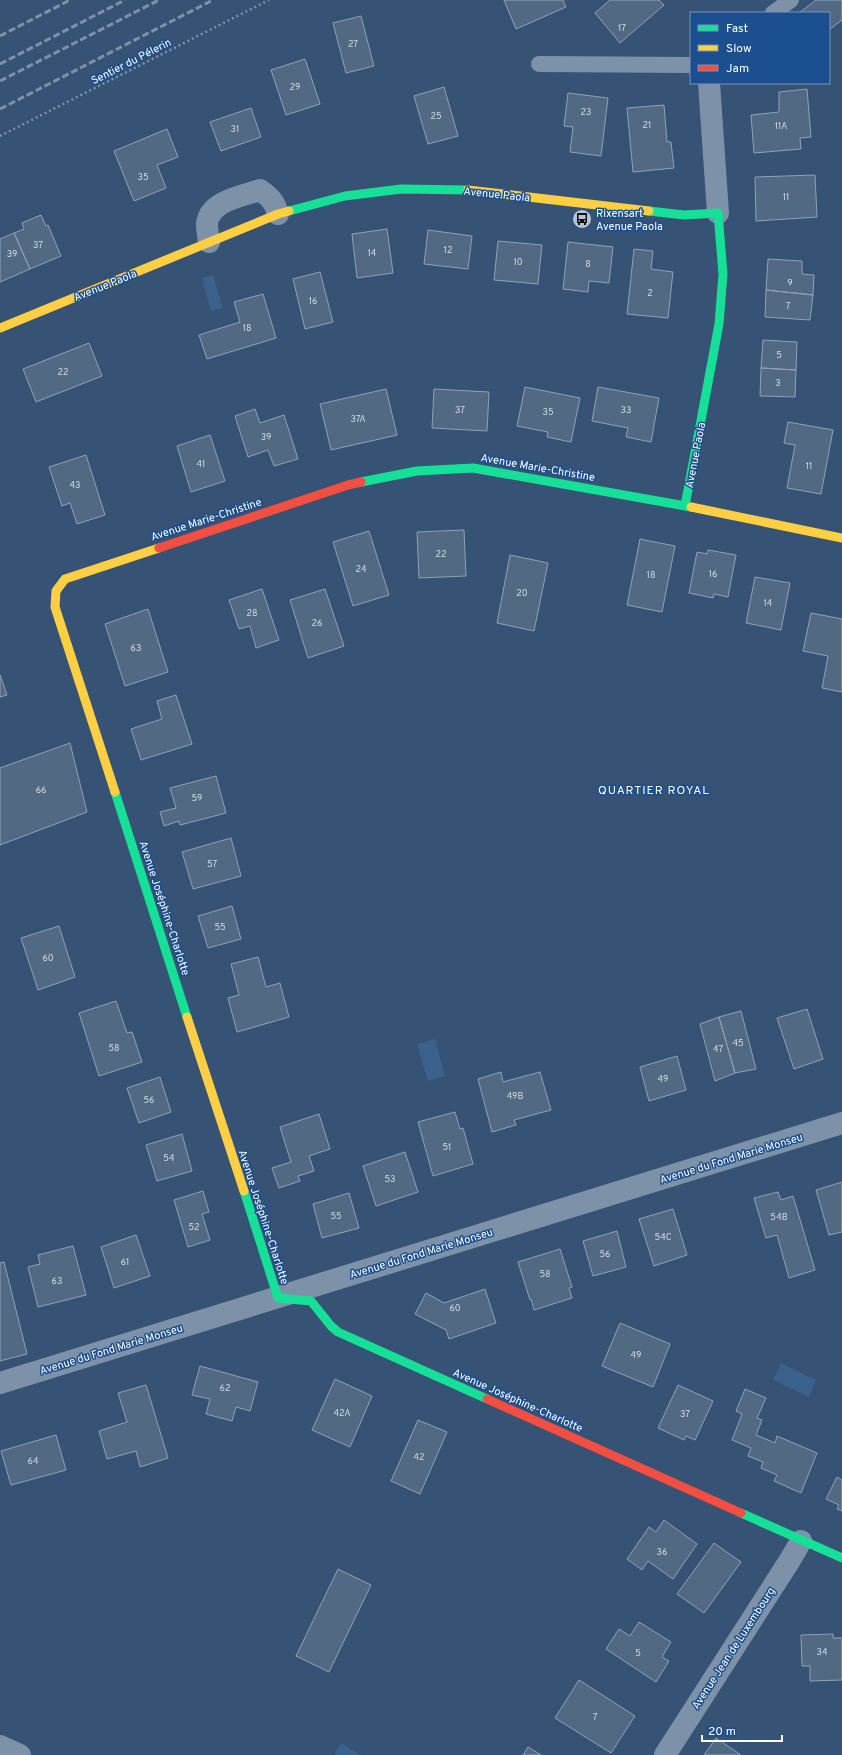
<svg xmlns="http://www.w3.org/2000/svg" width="842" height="1755" viewBox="0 0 842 1755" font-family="Overpass,sans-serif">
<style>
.water{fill:#3b618d}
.building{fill:#526984;stroke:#92a2b6}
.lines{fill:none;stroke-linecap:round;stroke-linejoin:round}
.path{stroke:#7d92a8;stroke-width:2.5;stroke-dasharray:2 3;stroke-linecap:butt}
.lane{stroke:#7d92a8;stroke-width:16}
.street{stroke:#7d92a8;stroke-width:22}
.fast{stroke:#16e098;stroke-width:9}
.slow{stroke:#ffcf43;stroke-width:9}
.jam{stroke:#f24e42;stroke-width:9}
.rail{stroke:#7e92a7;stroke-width:3;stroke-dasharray:7 3;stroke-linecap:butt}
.labels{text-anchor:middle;stroke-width:3;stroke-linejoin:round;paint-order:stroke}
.number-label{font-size:9px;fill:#d4dae0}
.street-label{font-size:11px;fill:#fff;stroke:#1b4f8f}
.poi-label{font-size:11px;fill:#fff;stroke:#1b4f8f;text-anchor:start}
.neighbourhood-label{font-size:12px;letter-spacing:1px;fill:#fff;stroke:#1b4f8f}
</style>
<rect width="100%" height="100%" fill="#365274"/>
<path class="water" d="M213 275 223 308 211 311 202 278Z
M435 1039 445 1076 428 1081 417 1044Z
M781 1363 816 1380 809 1397 773 1380Z
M341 1743 361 1755H334Z"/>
<path class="building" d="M504 0H563L566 7 516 29Z
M610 0H659L664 5 620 43 595 13Z
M816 0H842V20L829 30V13H799Z
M361 16 374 66 346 73 333 23Z
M305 59 320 104 286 115 271 70Z
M444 87 458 136 428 144 414 96Z
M807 89 811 137 800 138 801 149 754 153 751 115 779 112V92Z
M568 93 608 98 601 156 570 152 573 127 564 126Z
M664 105 667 142H671L674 168 633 172 627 108Z
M251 108 261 137 221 151 210 122Z
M167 129 178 157 157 165 166 188 134 201 114 151Z
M815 175 817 217 756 221 755 177Z
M41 215 46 226 48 225 61 256 30 269 14 233 24 229 22 223Z
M387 229 393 273 357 278 352 234Z
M428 230 472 236 468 269 424 264Z
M14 233 30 269 0 282V239Z
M498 241 542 245 538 284 494 280Z
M568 242 613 247 609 283 589 281 588 292 563 289Z
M634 249 653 251 651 269 673 272 668 318 627 314Z
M768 259 802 261V274L814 275 813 295 766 290Z
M320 272 333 322 305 329 293 279Z
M766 290 813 295 810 320 765 317Z
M263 294 276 338 207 359 199 335 240 322 234 302Z
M763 340 797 342 796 370 761 368Z
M89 343 102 376 36 402 23 369Z
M761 368 796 370 795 397 760 396Z
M525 387 580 398 571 442 547 437 548 432 517 426Z
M598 387 659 398 651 442 626 437 628 428 592 421Z
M386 389 397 435 331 450 320 404Z
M434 389 489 392 487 431 432 428Z
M255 409 260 423 284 415 298 459 274 466 268 450 248 457 235 416Z
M788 422 833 430 821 494 787 488 795 445 784 443Z
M210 435 225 481 191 492 177 446Z
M86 455 105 515 77 524 70 503 62 506 49 467Z
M464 530 466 576 419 578 417 532Z
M369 531 389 595 353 606 333 542Z
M640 539 675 546 662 612 627 605Z
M708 550 736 555 728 597 714 594 713 598 689 593 697 552 707 554Z
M510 555 548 563 534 631 497 623Z
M755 577 790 583 781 630 746 623Z
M262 589 279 640 256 648 250 626 239 629 229 600Z
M325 589 344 646 308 658 290 600Z
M148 609 168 672 125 686 105 624Z
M811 613 842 619V692L822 688 828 656 803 651Z
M0 675 7 695 0 697Z
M176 695 192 744 141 760 131 729 162 719 157 701Z
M70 743 87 812 0 845V768Z
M216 776 226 813 180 825 179 821 164 826 160 812 176 808 170 788Z
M231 838 241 876 193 889 182 852Z
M232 906 241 939 208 948 198 916Z
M59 926 75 977 38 990 21 938Z
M258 957 266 987 280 983 289 1017 237 1032 228 998 239 995 231 964Z
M116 1001 127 1033 132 1032 142 1062 99 1076 79 1013Z
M807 1009 823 1059 794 1069 777 1018Z
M741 1011 756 1069 735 1073 719 1017Z
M719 1017 735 1073 715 1081 700 1024Z
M677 1056 686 1090 649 1101 640 1067Z
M501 1072 503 1082 540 1072 551 1110 514 1120 516 1125 492 1132 478 1079Z
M160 1077 171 1112 139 1123 127 1088Z
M455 1112 460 1129 463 1128 473 1164 433 1176 418 1122Z
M319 1114 330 1149 309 1156 314 1171 298 1176 300 1181 279 1188 272 1168 291 1162 280 1127Z
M182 1134 192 1171 157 1181 146 1145Z
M405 1152 418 1192 376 1206 363 1166Z
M842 1182V1232L829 1235 816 1190Z
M203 1191 209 1212 202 1214 210 1240 188 1247 174 1200Z
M778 1192 781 1200 793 1196 815 1270 789 1278 777 1235 766 1238 754 1198Z
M349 1193 359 1228 322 1238 313 1204Z
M673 1209 687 1255 654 1266 639 1219Z
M617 1231 626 1267 593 1276 583 1241Z
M136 1235 150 1276 114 1288 101 1247Z
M73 1246 86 1295 38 1307 28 1267 40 1264 38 1255Z
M560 1249 572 1287 569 1288 572 1298 534 1310 531 1299 530 1300 518 1262Z
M4 1262 27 1354 0 1361V1263Z
M485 1289 496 1323 449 1339 446 1330 415 1314 426 1293 444 1303Z
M620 1323 670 1344 653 1387 602 1366Z
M200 1366 258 1382 250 1411 236 1407 232 1421 206 1414 210 1399 192 1395Z
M335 1379 372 1396 350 1447 312 1430Z
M146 1385 168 1458 140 1467 136 1451 107 1459 99 1431 127 1422 118 1393Z
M678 1385 713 1401 695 1440 686 1436 684 1440 658 1428Z
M745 1389 766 1398 757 1418 762 1420 756 1435 775 1443 777 1436 817 1453 801 1493 774 1481 777 1475 761 1468 763 1462 748 1456 751 1448 732 1440 742 1414 736 1411Z
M418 1420 447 1432 420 1494 391 1481Z
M56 1435 66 1470 11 1485 1 1451Z
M837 1477 842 1480V1511L837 1509 839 1505 826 1499Z
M664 1520 697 1544 673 1579 648 1561 642 1570 627 1559 649 1527 656 1532Z
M714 1543 741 1562 704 1613 677 1594Z
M338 1569 371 1585 329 1672 296 1656Z
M639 1622 671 1642 662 1657 669 1661 656 1682 606 1649 619 1629 630 1636Z
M833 1634V1638H842V1680L810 1681V1666H802L801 1635Z
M579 1680 635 1716 611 1753 555 1718Z
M716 1738 741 1755H704Z
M528 1747 541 1755H523Z"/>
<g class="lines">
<path class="path" d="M0 136 269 0"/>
<path class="lane" d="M773 13 791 0
M539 64 691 65"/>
<path class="street" d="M709 83 718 213
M209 242C208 236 207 230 207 224 209 201 242 196 260 190 270 197 275 202 278 214
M0 1383 842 1123
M0 1746 20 1755
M665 1755 790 1560 801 1541"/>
<path class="fast" d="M289 211 345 196 401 189 468 190
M649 211 684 215 718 213 723 274 719 324 685 506
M361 482 417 471 473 468 691 507
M115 792 187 1017
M244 1191 278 1298 311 1301 331 1326 338 1332 487 1399
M741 1513 842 1558"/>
<path class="slow" d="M468 190 649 211
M0 328 278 214 289 211
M691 507 842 538
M115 792 55 607 56 591 65 579 159 548
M187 1017 244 1191"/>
<path class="jam" d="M159 548 348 485 361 482
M487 1399 741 1513"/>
<path class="rail" d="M0 36 70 0
M0 64 125 0
M0 81 159 0
M0 109 213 0"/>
</g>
<defs>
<g id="bus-disc" transform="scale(1)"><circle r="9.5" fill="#b9c2ce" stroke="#1b4f8f"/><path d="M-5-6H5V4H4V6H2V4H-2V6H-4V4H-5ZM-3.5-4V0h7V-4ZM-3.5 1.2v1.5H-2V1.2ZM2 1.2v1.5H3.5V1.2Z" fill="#111"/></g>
</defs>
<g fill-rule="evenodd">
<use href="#bus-disc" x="582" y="219"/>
</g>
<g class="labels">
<g class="number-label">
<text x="622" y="31">17</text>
<text x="353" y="47">27</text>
<text x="295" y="90">29</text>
<text x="586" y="115">23</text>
<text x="436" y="119">25</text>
<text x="647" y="128">21</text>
<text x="781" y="129">11A</text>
<text x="235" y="132">31</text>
<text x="143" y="180">35</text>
<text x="786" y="200">11</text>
<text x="38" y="248">37</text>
<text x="448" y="253">12</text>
<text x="372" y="256">14</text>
<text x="12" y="257">39</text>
<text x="518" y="265">10</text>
<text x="588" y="267">8</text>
<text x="790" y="286">9</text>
<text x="650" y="296">2</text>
<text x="313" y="304">16</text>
<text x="788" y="309">7</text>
<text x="247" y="331">18</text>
<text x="779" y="358">5</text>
<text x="63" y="375">22</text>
<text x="778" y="386">3</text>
<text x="460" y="413">37</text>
<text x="626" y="413">33</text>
<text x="548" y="415">35</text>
<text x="358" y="422">37A</text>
<text x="266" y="440">39</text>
<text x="201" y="467">41</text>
<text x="809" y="469">11</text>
<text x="75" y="488">43</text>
<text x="441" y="557">22</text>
<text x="361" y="572">24</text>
<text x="713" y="577">16</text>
<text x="651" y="578">18</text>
<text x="522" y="596">20</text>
<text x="768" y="606">14</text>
<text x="252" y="616">28</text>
<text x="317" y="626">26</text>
<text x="136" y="651">63</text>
<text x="41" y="793">66</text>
<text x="197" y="801">59</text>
<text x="212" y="867">57</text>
<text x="220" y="930">55</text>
<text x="48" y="961">60</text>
<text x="738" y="1046">45</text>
<text x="114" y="1051">58</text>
<text x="718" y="1052">47</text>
<text x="663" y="1082">49</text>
<text x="515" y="1099">49B</text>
<text x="149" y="1103">56</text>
<text x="447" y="1150">51</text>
<text x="169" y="1161">54</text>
<text x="390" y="1182">53</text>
<text x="336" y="1219">55</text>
<text x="779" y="1220">54B</text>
<text x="194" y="1230">52</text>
<text x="663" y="1240">54C</text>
<text x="605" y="1257">56</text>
<text x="125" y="1265">61</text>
<text x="545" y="1277">58</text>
<text x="57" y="1284">63</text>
<text x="455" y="1311">60</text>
<text x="636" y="1358">49</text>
<text x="225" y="1391">62</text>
<text x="342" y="1416">42A</text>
<text x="685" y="1417">37</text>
<text x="419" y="1460">42</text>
<text x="33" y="1464">64</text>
<text x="662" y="1555">36</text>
<text x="822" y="1655">34</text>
<text x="638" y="1656">5</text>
<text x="595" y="1720">7</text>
</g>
<g class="street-label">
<text transform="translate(131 61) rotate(-27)" y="4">Sentier du Pélerin</text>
<text transform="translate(497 194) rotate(6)" y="4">Avenue Paola</text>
<text transform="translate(105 285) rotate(-22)" y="4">Avenue Paola</text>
<text transform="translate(695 455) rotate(-79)" y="4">Avenue Paola</text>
<text transform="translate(538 467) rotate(10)" y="4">Avenue Marie-Christine</text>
<text transform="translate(206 519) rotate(-18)" y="4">Avenue Marie-Christine</text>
<text transform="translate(165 908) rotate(72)" y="4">Avenue Joséphine-Charlotte</text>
<text transform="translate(731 1158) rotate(-17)" y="4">Avenue du Fond Marie Monseu</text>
<text transform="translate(264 1217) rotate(72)" y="4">Avenue Joséphine-Charlotte</text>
<text transform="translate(421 1253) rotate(-17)" y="4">Avenue du Fond Marie Monseu</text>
<text transform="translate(111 1349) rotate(-17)" y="4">Avenue du Fond Marie Monseu</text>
<text transform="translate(518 1400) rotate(24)" y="4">Avenue Joséphine-Charlotte</text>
<text transform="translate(733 1648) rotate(-57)" y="4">Avenue Jean de Luxembourg</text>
</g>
<g class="poi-label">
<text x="596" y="217">Rixensart<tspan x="596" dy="13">Avenue Paola</tspan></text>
</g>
<g class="neighbourhood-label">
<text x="654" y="794">QUARTIER ROYAL</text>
</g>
</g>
<rect x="690" y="12" width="140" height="72" fill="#1b4f8f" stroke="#7695bc"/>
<rect x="698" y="25" width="20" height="6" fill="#16e098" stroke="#7695bc"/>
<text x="726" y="32" font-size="12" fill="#ffffff">Fast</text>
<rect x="698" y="45" width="20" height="6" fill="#ffcf43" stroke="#7695bc"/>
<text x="726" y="52" font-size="12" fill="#ffffff">Slow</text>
<rect x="698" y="65" width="20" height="6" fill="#f24e42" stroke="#7695bc"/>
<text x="726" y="72" font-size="12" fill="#ffffff">Jam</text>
<path d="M702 1735v6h80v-6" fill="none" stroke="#ffffff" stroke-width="2"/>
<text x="708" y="1735" font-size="12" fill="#ffffff" stroke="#1b4f8f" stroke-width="3" paint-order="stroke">20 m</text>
</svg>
